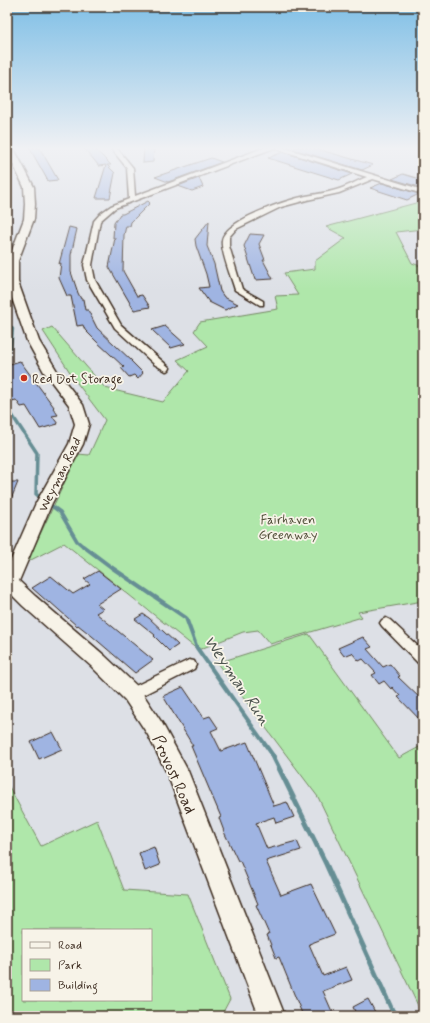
<svg xmlns="http://www.w3.org/2000/svg" width="430" height="1023" viewBox="0 0 430 1023" font-family="Mynerve,sans-serif">
<style>
.green{fill:#afe7aa;stroke:#758864;fill-rule:evenodd}
.lines{fill:none;stroke-linecap:round;stroke-linejoin:round}
.stream-far4{stroke:#668e94;stroke-width:2}
.stream-far3{stroke:#668e94;stroke-width:2.5}
.stream-far2{stroke:#668e94;stroke-width:3.5}
.stream-far1{stroke:#668e94;stroke-width:4}
.stream{stroke:#668e94;stroke-width:5}
.building{fill:#9fb4e2;stroke:#3b2a1e}
.street-casing{stroke:#3b2a1e;stroke-width:3}
.secondary-casing{stroke:#3b2a1e;stroke-width:3}
.street{fill:#f7f3e8;fill-rule:evenodd}
.secondary{fill:#f7f3e8;fill-rule:evenodd}
.poi-dot{fill:#c8321e;stroke:#f7f3e8;stroke-width:1.5}
.labels{text-anchor:middle;stroke-width:3.5;stroke-linejoin:round;paint-order:stroke}
.poi-label{font-size:13px;fill:#3b2a1e;stroke:#f7f3e8;text-anchor:start}
.street-label{font-size:13px;fill:#3b2a1e;stroke:#f7f3e8}
.park-label{font-size:13px;fill:#52503a;stroke:#f7f3e8}
.near-street-label{font-size:16px;fill:#3b2a1e;stroke:#f7f3e8}
.near-water-label{font-size:17px;font-style:italic;fill:#4d544f;stroke:#f7f3e8}
</style>
<rect width="100%" height="100%" fill="#dde0e6"/>
<filter id="ink" filterUnits="userSpaceOnUse"><feTurbulence type="fractalNoise" baseFrequency=".025" numOctaves="2"/><feDisplacementMap in="SourceGraphic" scale="8" xChannelSelector="R" yChannelSelector="G"/><feConvolveMatrix kernelMatrix="1 2 1 2 8 2 1 2 1" color-interpolation-filters="sRGB"/></filter>
<g filter="url(#ink)">
<path class="green" d="M423 201V229L396 232 412 263 423 267V601L358 612 362 617 270 644 258 630 243 632 198 650 64 543 27 562 78 454 89 455 105 420 77 383 43 331 52 327 105 388 163 402 189 371 177 360 208 346 194 331 200 322 278 309 275 296 298 295 284 273 315 269V261L346 238 326 227Z
M309 634 399 758 423 745V1016L318 797 217 663Z
M7 783 41 846 97 820 124 890 188 894 230 999 221 1016H7ZM23 930H151V1000H23Z"/>
<g class="lines">
<path class="stream-far4" d="M7 177 10 178 7 189
M7 193 10 196 7 200"/>
<path class="stream-far3" d="M7 323 13 329 11 347 7 350"/>
<path class="stream-far2" d="M7 411 10 412 37 453 36 494 42 499
M49 504 60 512 77 541 84 547"/>
<path class="stream-far1" d="M83 546 111 567 186 618 197 648 274 757"/>
<path class="stream" d="M273 756 326 864 392 1010 397 1016"/>
</g>
<path class="building" d="M29 147H39L58 180 48 181Z
M83 147H93L111 165H107L115 173 110 198H96L106 165 99 166Z
M144 147H154L153 162 143 163Z
M298 147H310L373 165 362 170 293 149Z
M283 152 352 174 339 180 268 158Z
M211 158 222 162 168 182 155 177Z
M403 174 423 180V188L392 179Z
M199 178 203 187 192 191 178 186Z
M382 183 419 194 407 200 370 188Z
M148 201 150 203 131 222 130 226H126L124 235 123 271 137 296 142 295 150 307 134 310 109 267 115 238H113L114 223 120 214H123Z
M209 221 207 246 214 264 220 291 224 297 238 304 225 310 209 302 199 288 209 287 206 274 196 246 195 239Z
M69 227 77 229 71 255V272L78 293 81 299H83L85 310H88L97 328 132 361H131L143 373 138 379 134 375 129 377 121 368 124 367 97 342 85 330 83 325 77 326 71 296H67L59 278 61 263 59 264Z
M250 234 264 235 259 244 265 260H263L273 279 255 280 244 246Z
M165 326 185 344 171 348 152 330Z
M20 361 54 407 53 408 58 415 52 416 58 424 40 429 26 406 21 407 16 400 12 401 7 393V365Z
M7 482H18L7 509Z
M98 571 121 589 97 604 103 609 96 613 153 660 135 673 92 636 78 625 77 626 50 602 49 603 32 588 51 576 73 594 90 584 84 579Z
M143 614 149 618 178 645 169 651 154 636 155 635 135 619Z
M363 637 372 647 367 649 383 667 390 664 400 676 398 677 423 701V723L398 697 400 696 392 687 391 689 384 681 379 684 372 675 376 673 363 659 359 661 352 653 344 656 338 648Z
M183 687 204 718 210 716 218 728 211 731 221 751 247 742 274 806 287 802 294 817 276 823 274 817 256 823 267 849 297 841 301 850 266 861 281 895 311 884 335 934 309 944 323 976 346 967 352 980 323 991 334 1016H303L279 957 276 958 267 935 269 934 256 905 258 904 240 861H238L225 834 219 818 221 817 191 746H193L163 696Z
M53 732 62 749 39 759 31 742Z
M154 847 160 865 145 871 139 853Z
M368 999 375 1012 367 1016H357L353 1007Z"/>
<g class="lines">
<g class="street-casing">
<path id="street" d="M110 147H116L133 168 135 196 266 147H282L423 190V194L373 179 339 193 307 200 281 207 236 229 229 237V246L242 289 263 301V305H260L235 290C232 279 220 250 222 240 225 220 287 200 306 196 316 194 326 193 336 190 347 187 357 181 367 177L274 148 115 208 100 221 92 265 95 280 121 325 170 368 169 370 166 371 154 364 115 328 87 280 84 265 94 221 101 213 111 206 129 199 127 168Z
M13 155 16 157 15 158 7 160V156Z
M386 618 390 620 423 651V664L418 663 382 626 380 623 382 620Z
M189 660 194 661 196 665 194 669 137 698 132 699 127 698 125 694 127 690Z"/>
</g>
<g class="secondary-casing">
<path id="secondary" d="M7 147H13L34 187 35 204 34 219 18 261V282L39 341 57 371 83 405 89 424 83 444 52 503 19 581 35 596 105 656 139 688 162 723 188 771 285 1016H259L167 773 148 735 125 700 91 666 23 606 7 590V569L36 503 69 444 75 424 69 405 44 372 27 341 7 284 8 261 24 219 25 204 24 187 7 151Z"/>
</g>
<use href="#street" class="street"/>
<use href="#secondary" class="secondary"/>
</g>
</g>
<linearGradient id="sky" x2="0" y2="1"><stop stop-color="#7fbfe6"/><stop offset="0.51" stop-color="#f0f1f4"/><stop offset="1" stop-color="#f0f1f4" stop-opacity="0"/></linearGradient>
<rect width="430" height="291" fill="url(#sky)"/>
<circle class="poi-dot" cx="24" cy="378" r="4"/>
<g class="labels">
<g class="poi-label">
<text x="32" y="383">Red Dot Storage</text>
</g>
<g class="street-label">
<text transform="translate(59 474) rotate(-64)" y="5">Weyman Road</text>
</g>
<g class="park-label">
<text x="288" y="524">Fairhaven<tspan x="288" dy="15">Greenway</tspan></text>
</g>
<g class="near-street-label">
<text transform="translate(175 774) rotate(66)" y="6">Provost Road</text>
</g>
<g class="near-water-label">
<text transform="translate(238 680) rotate(56)" y="6">Weyman Run</text>
</g>
</g>
<rect width="430" height="1023" fill="none" stroke="#f7f3e8" stroke-width="24"/>
<rect x="12" y="12" width="406" height="999" fill="none" stroke="#3b2a1e" stroke-width="1.5" filter="url(#ink)"/>
<rect x="22" y="929" width="130" height="72" fill="#f7f3e8" stroke="#aca397"/>
<rect x="30" y="942" width="20" height="6" fill="#f7f3e8" stroke="#aca397"/>
<text x="58" y="949" font-size="12" fill="#3b2a1e">Road</text>
<rect x="30" y="959" width="20" height="12" fill="#afe7aa" stroke="#aca397"/>
<text x="58" y="969" font-size="12" fill="#3b2a1e">Park</text>
<rect x="30" y="979" width="20" height="12" fill="#9fb4e2" stroke="#aca397"/>
<text x="58" y="989" font-size="12" fill="#3b2a1e">Building</text>
</svg>
